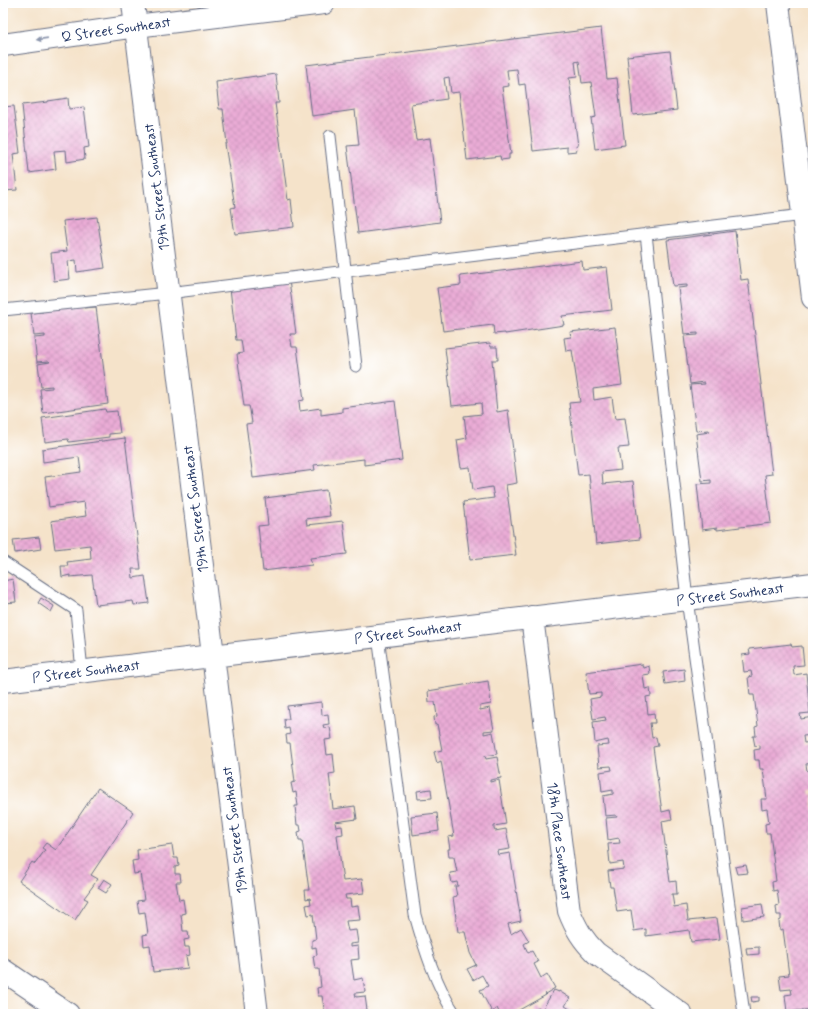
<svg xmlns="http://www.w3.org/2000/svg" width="816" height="1017" viewBox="0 0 816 1017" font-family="Mynerve,sans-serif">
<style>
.building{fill:url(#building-cross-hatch)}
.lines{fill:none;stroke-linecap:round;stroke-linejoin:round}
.lane-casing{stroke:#676e84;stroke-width:13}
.street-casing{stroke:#676e84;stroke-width:24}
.lane{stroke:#fff;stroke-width:11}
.street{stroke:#fff;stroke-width:22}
.oneway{fill:#8d97ae}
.labels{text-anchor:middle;stroke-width:3.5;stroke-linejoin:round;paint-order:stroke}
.street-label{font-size:14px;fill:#1b2f5e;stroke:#fff}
</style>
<defs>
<pattern id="building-cross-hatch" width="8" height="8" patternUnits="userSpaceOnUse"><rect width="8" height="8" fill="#eaacd6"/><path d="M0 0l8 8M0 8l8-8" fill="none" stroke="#c894ba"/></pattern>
</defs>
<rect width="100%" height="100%" fill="#fff"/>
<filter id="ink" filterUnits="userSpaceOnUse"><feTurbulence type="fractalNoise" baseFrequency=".025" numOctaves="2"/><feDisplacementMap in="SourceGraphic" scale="8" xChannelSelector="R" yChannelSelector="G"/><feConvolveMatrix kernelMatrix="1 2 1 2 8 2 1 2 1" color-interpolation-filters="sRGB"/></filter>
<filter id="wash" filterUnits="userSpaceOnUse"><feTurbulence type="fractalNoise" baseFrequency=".012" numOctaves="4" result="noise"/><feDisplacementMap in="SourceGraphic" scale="16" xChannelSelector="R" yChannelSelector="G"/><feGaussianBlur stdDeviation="0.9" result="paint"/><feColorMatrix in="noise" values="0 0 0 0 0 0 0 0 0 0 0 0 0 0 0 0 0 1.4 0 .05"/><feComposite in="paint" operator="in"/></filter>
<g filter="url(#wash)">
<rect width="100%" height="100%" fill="#f5e3ca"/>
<g id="blocks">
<path class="building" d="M601 28 607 79 617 78 625 145 595 149 591 118 596 117 591 82 582 83 579 61 575 62 577 77 569 78 578 146H576L577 151 567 152V147L533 151 525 84 519 85 517 69 507 70 509 86 502 87 511 154H509V159L501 160 500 156 467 160 459 92 451 93 449 77 444 78 447 99 411 104 416 140 430 138 440 222 358 233 347 146 359 145 355 110 312 116 306 65Z
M670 51 677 110 633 115 627 56Z
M276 74 279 103H275L288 200 291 199 294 227 235 234 231 208 235 207 225 144H227L223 109H219L216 82 256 76V77Z
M68 98 69 109 84 107 89 147 84 148 85 159 67 162 66 150 54 151 56 169 29 173 22 105 48 102V101Z
M14 106 20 153 13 154 17 190 4 191 3 107Z
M97 217 105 268 77 272 76 260 68 261 70 279 54 281 51 253 67 251 63 221Z
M735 231 741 280 748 279 766 424 772 474 765 475 771 523 717 530V528L702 530 697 484 711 483V480L702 481 696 434 710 432 709 430 696 431 690 385 705 384 704 382 690 384 684 336 698 335V333L684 334 678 288 687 287V285L673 286 667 240Z
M582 261 583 270 607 267 612 310 562 316 564 325 505 334V333L494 334 493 325 443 331 437 288 461 285 460 276Z
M289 280 296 334H290L292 347H297L304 400 299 401 300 411 321 408V415L342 412V408L395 401 402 460 364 465V459L314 465 315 470 253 478 246 424 252 423 250 410 249 406H244L237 354 243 353 241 340H236L230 288Z
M84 305V308L96 307 108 404 43 413 40 389 52 388V386L41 387 38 364 50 362 49 361 37 362 34 338 45 337V335L34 336 31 313 43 312 42 309Z
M615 327 622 385 593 389 594 400 612 397 615 419 625 418 629 447 618 448 621 470 602 472 603 484 633 481 640 539 596 544 589 474 578 475 569 403 580 402 572 350 566 351 564 338 571 337 570 332Z
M490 343 491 347H497L498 360H492L497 412 508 410 517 483 506 485 516 555 470 560 463 502 494 498 492 487 473 490 470 467 461 468 457 440 467 438 464 416 482 414 481 403 452 406 445 348Z
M105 409 106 412 117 411 120 433 109 434V437L69 442 68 439 45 442 42 418Z
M125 438 141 569H132L133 578 145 576 149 603 134 605 133 601 96 605 92 575 70 577V575L62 577 61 566H68L67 562 91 559 90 545 55 549 51 521 86 516 84 502 49 507 45 477 81 472 79 457 43 462 42 449Z
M326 490 330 516 306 519 307 525 343 521 347 554 310 558 312 565 263 571 258 526 268 525 265 498Z
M39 537 41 549 15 553 13 540Z
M13 579 16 602 4 603 5 613 3 614V581Z
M41 598 54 606 51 612 38 603Z
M791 644 792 647 802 646 804 665 793 666 794 675 806 673 810 713 800 714 801 719 813 717V735L803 736 804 743 813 742V763L806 764 807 771 813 770V790H809L810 795 813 794V1009L787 1012 785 995 792 994 791 989 781 990 779 976 789 975 783 929 780 930 779 921 781 920V915H777L776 906 779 905 777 890 773 891 772 882 776 881 770 833H766L765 824 769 823 767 809 762 810 761 799H767L763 769H760L759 760H755L754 750 760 749V745L755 746 753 736H756L755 727 758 726 754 695H750L748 677 752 676 751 671 744 672 742 655 750 654 749 649Z
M642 664 643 668 649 666 650 674 643 675 645 689 650 688 651 696 646 697 648 714 654 713 655 723H650L652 738 656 737 658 746 653 747 662 812 670 810 672 819 662 821 670 882 676 881 677 894H672L674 907 686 905 688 921 717 918 720 939 691 942 689 930 646 936V929L634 931 631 910 617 912 613 887H610L608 871 624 869 623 862 610 864 608 844 620 843 619 838 608 840 606 818 617 817 616 815 605 816 603 796 613 794V790L602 792 600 772 612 770 611 766 599 767 597 746 609 745 608 740 595 743 593 722 606 720 605 717 593 719 590 699 601 697V693L589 694 586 672Z
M684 669 685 681 665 684 663 672Z
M488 681 491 704 480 706V710L490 708 494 730 484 731V734L493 732 497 754 485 756 486 759 497 757 501 778 490 780V782L499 780 506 824 494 826V829L495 831 506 829 510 849 497 851 498 855 510 853 521 921 508 924 511 934 521 928 529 941 524 944 528 953 532 951 538 962 534 964 541 978 547 974 555 988 545 994 546 995 512 1014H500L497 1008 492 1012 480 990 488 986 482 975 473 980 467 969 476 965 470 953 465 932H458L453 897 457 896 455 886H458L457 882 452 883 450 873 457 872 454 857H449L448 849H450L448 837 454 836 441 761 437 763 434 752 442 750 437 724 435 725 434 717 437 716 435 702H429L428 691Z
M321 702 322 715 328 714 329 724 323 725 324 728 330 727 332 739 325 740 327 755 333 754 335 773 329 774 333 809 355 806 357 819 335 822 336 827 342 826 343 834 337 835 343 881 362 879 364 893 345 895 346 899H350L351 907 358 906 360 920 346 921 348 931 356 930 358 943 350 944V947L358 946 359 959 351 960 354 980 363 978 365 992 355 993 356 997 365 996 367 1010 357 1011 358 1014H325L322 996H318L317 988 321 987 319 969H315L313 956 317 955 316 947 312 948V940L316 939 313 914 308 915 306 905 311 904 310 898 306 899 305 890H309L302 840H299L298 832 301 831 300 825H297L295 806H298L296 792 293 793 291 783 295 782 290 743H287L286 735 290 734 289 728 285 729 284 719H289L287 706Z
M98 788 133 812 91 875 98 879 84 898 88 900 75 920 19 881 32 862 35 864 45 850 42 848 46 843 56 850Z
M431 789 432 798 418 799 417 791Z
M437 813 439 831 413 835 411 816Z
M172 845 174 858H178L179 866 175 867V874H180L181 882H176L179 900 183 899 185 913 181 914 183 931H188L189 939 184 940 185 947H189L190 955 186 956 188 968 153 972 150 945 144 946 143 935 148 934 145 912 139 913 137 901 144 900 140 873 134 874 132 861 138 860 137 850Z
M746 865 748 873 737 874 735 867Z
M104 879 112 884 106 893 98 888Z
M762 904 764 917 743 920 742 907Z
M759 947V954L747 955 746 948Z
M554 990 559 992V991L570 998 565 1006 578 1014 581 1009 589 1014H539L535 1011 538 1007 542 1010Z
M751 997H759V1001L752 1002Z"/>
</g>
</g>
<g filter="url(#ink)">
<use href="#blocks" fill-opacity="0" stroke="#676e84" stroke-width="1"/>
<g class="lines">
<g class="lane-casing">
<path id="lane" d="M330 136 356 366
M646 234 687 599 744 1014
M3 310 168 293 803 215
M3 562 76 610 82 671
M378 636 415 915C424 947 436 986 455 1014"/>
</g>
<g class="street-casing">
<path id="street" d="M133 3 257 1014
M778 3 813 298
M3 45 136 26 324 3
M532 617 569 911C576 929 583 940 596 953L681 1014
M3 681 813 584
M3 970 68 1014"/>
</g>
<use href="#lane" class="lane"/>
<use href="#street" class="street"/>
</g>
<defs><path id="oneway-solid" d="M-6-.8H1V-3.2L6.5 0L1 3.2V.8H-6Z"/></defs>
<use class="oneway" href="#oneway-solid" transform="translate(42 39) rotate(172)"/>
</g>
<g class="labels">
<g class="street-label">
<text transform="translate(116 29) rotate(-8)" y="5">Q Street Southeast</text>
<text transform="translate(156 187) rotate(-97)" y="5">19th Street Southeast</text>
<text transform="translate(195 509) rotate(-97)" y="5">19th Street Southeast</text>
<text transform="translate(730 594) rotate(-7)" y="5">P Street Southeast</text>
<text transform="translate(408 632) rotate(-7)" y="5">P Street Southeast</text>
<text transform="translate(86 671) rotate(-7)" y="5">P Street Southeast</text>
<text transform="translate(234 830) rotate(-97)" y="5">19th Street Southeast</text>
<text transform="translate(560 841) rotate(83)" y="5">18th Place Southeast</text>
</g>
</g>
<rect width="816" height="1017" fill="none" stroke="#fff" stroke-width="16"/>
</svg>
